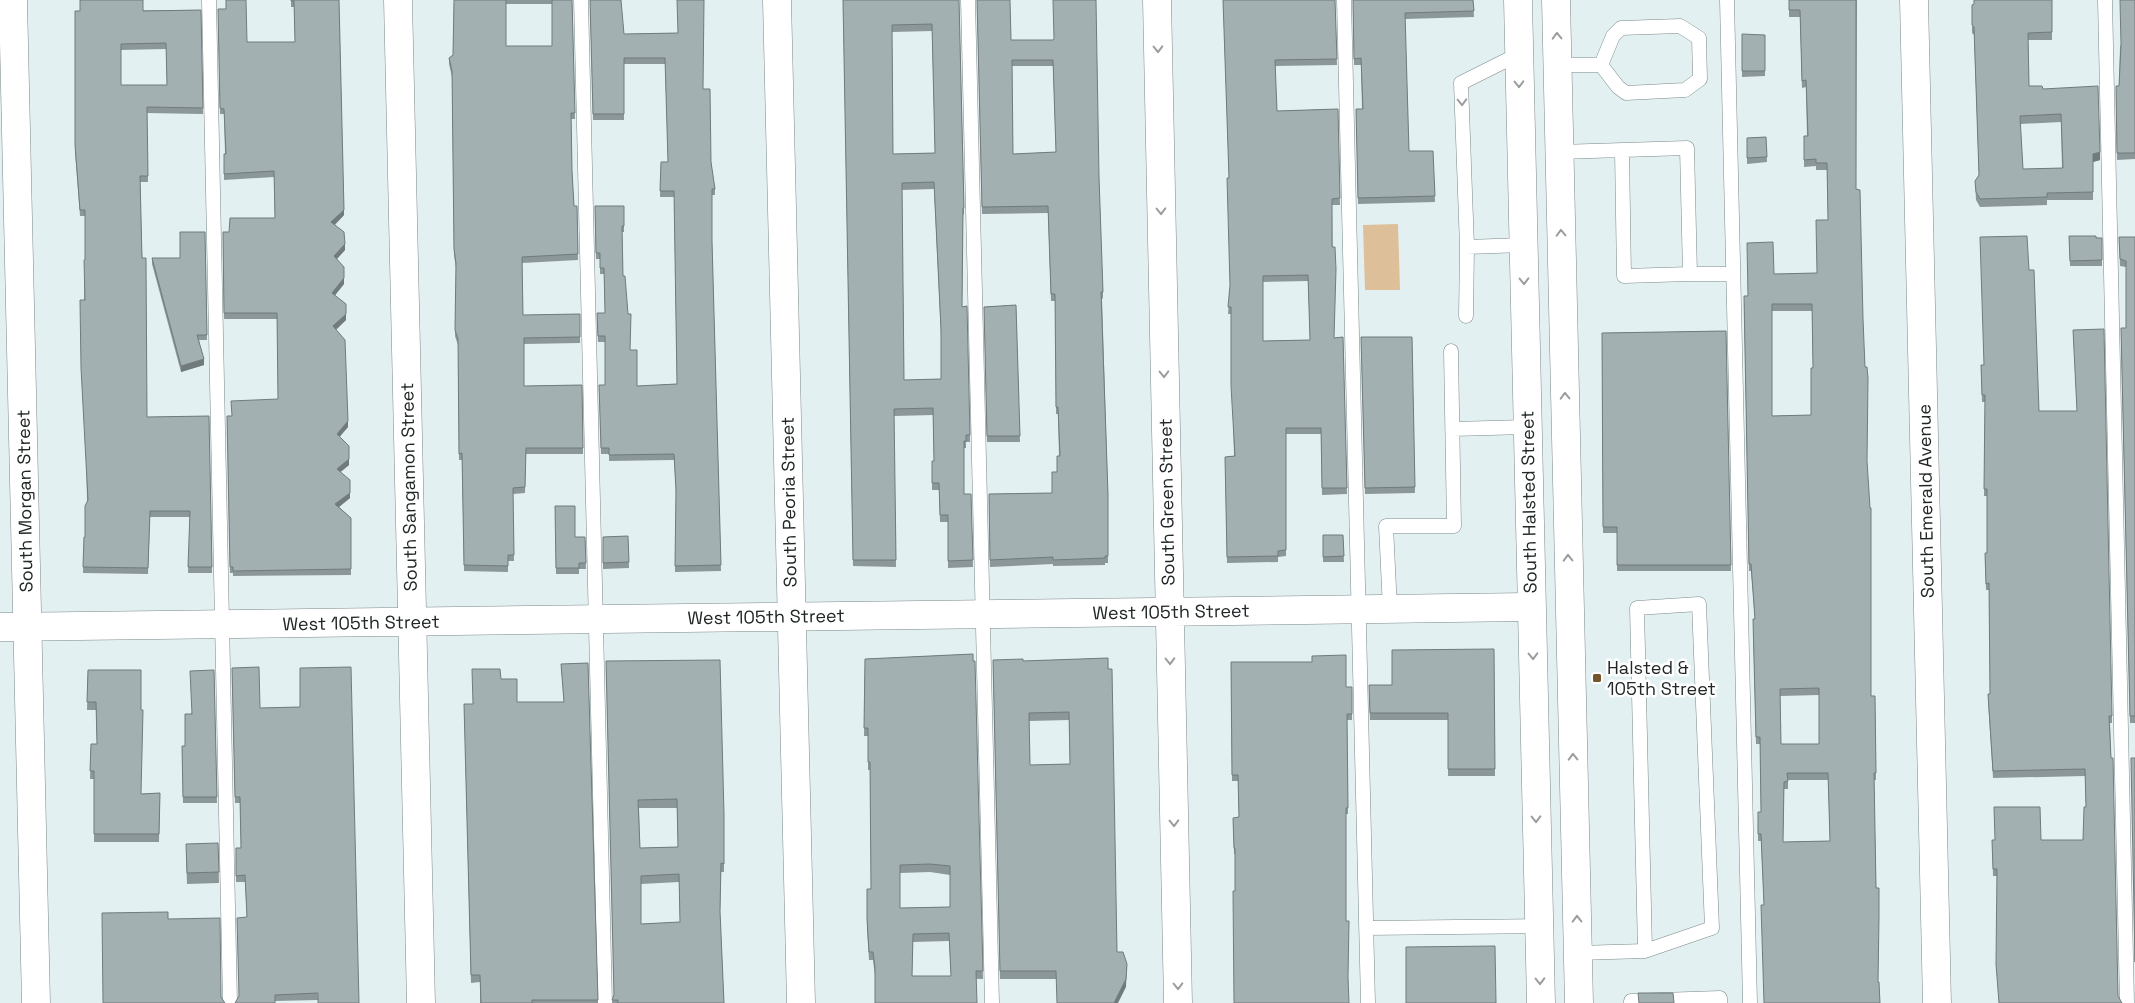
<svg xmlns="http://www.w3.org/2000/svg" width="2135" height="1003" viewBox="0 0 2135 1003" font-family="'Space Grotesk',sans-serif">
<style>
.green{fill:#ddbf99}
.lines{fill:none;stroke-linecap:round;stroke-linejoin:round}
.lane-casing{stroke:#7c898a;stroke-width:15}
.street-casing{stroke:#7c898a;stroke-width:29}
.primary-casing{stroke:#7c898a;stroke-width:29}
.lane{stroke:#fff;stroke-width:14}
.street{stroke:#fff;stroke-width:28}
.primary{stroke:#fff;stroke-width:28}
.wall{fill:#8b9798;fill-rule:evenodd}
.shaded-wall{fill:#717b7c}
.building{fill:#a2b0b1;stroke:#717b7c;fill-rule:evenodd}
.oneway{stroke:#9b9d9e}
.poi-dot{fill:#75552b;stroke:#fff;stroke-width:2}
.labels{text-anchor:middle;stroke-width:5;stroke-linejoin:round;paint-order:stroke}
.street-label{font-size:18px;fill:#212627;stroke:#fff}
.poi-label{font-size:18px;fill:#212627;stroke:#fff;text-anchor:start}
</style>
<rect width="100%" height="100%" fill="#e2f0f2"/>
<path class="green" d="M1398 224 1400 290H1365L1363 225Z"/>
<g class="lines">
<g class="lane-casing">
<path id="lane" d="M209 0 230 1003
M581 0 605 1003
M968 0 992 1003
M1344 0 1368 1003
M1727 0 1750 1003
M2105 0 2127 1003
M1680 26 1699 38 1700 79 1685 90 1626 93 1618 87 1601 65 1613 36 1621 28Z
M1558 65H1601
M1622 151 1624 276 1690 274
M1559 152 1687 148 1690 274H1733
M1467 247 1523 245
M1466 316 1467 247 1461 83 1519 54
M1453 429 1527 427
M1390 609 1386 526H1454L1451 351
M1366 928 1539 926
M1578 953 1645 951 1712 928 1699 604 1637 608 1645 951
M1631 1003V1001L1720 998V1003"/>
</g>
<g class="street-casing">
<path id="street" d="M13 0 36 1003
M398 0 421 1003
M777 0 801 1003
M1157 0 1178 1003
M1914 0 1937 1003
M0 627 1531 607"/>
</g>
<g class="primary-casing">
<path id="primary" d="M1518 0 1541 1003
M1556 0 1579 1003"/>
</g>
<use href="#lane" class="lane"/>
<use href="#street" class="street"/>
<use href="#primary" class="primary"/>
</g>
<path class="wall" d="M291 0H339L344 215 335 225 345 250 337 259 344 284 335 295 346 320 336 330 348 427 339 437 349 465 340 472 350 498 339 507 351 518V575L233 576V573H230L227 416H232L278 399 277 319H224L223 232H229L275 218 274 177 224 180V154H225L224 114H220L218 9 247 42H295L294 7H291Z
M454 0H572L575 119H571L572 171 574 206H577L578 260 522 263 523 315 580 314V343L524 344V386L582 385 583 454H526L525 493 513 494 514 561H508V572L464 571 462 460H459L458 345 455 336 456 269 454 255 452 77 449 64V58L453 55ZM506 4H552V46H506Z
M590 0 624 34 678 33 703 89 711 162 715 189V195H712V241L721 571 675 572 676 494 674 460 609 461V454H601L599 385H605V342H598L597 313H605L604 274H600V259H596L595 206H624V232H622L623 276 630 350 637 386 677 384 674 197H660L661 162H668L665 64H624V120H593Z
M843 0H959L964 208V214L963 215 962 307 970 435V442H966V448H964V494H971L973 567 948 568V522H940L939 490H932V461H934L933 415 894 416 896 567 853 566ZM932 31 935 153 893 154 892 32ZM934 189 941 336V379L904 380 902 190Z
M977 0 1011 40H1053L1099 177 1103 292V298L1102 299 1108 494V563H1105V565L1053 566V564L990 567 989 494 1052 493 1057 472 1059 456 1058 414H1056L1055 301H1051L1048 213 982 214ZM1012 66H1053L1056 152 1013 154Z
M1223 0H1335L1337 65 1275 66 1277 111 1338 109 1340 205H1332L1334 338 1343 337 1347 494 1322 495 1321 434H1286V556L1278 557V562L1227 563 1225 457 1234 456 1231 314H1228L1230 287 1229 178ZM1308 281 1310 340 1263 341V282Z
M1353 0H1473L1474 17 1405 19 1409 151H1433L1435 202 1358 204 1356 109H1362L1361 65H1354Z
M1789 0H1857L1856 189 1863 319 1867 462 1871 696H1875L1876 780H1874L1878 982 1880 1003 1764 905 1761 841H1758V812H1761L1760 744H1756L1753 626 1755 619 1751 571H1749L1744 303 1748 296 1774 274 1817 273 1828 220 1827 170H1816V166L1804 167V136H1807L1806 87 1802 88 1800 17H1789ZM1772 311H1812L1813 368 1811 415 1772 416ZM1819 695V744H1781L1780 696ZM1788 780H1828L1830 841 1783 842 1784 789H1788Z
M2052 0V40H2028L2029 86 2043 89 2100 160 2093 162V200H2047V205L1980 207 1976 200 1975 181 1979 176 1974 35 1972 33V5L1973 4ZM2061 122 2062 168 2023 169 2020 124Z
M2135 0V159L2117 160 2116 86H2119L2120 47Z
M201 10 203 114 147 113 148 182H140L147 417 209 416 212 573H188L190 517H150L148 574 83 573 84 537H85L87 501 84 300 85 260V216H80L75 151V11ZM166 49 167 85H121V50Z
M1742 34 1765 71V76L1742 77Z
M1766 137 1767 162 1747 164V138Z
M205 232 207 340H199L204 365 181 372 152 264V258H180Z
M2069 236 2102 238V266H2070Z
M2119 237H2135V723H2130L2121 335 2126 328V267L2120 266Z
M2029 270 2039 411 2112 716V723H2110L2118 996 1997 876H1993L1992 840H2083L2086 807 2085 776 1993 778 1988 700V694H1990L1989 590H1986L1985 559 1987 553V496H1984L1985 402H1982L1981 365H1984Z
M1016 305 1020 442H987L984 307Z
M1726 331 1731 571H1617V533H1603L1602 333Z
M1361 337H1412L1415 493 1365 494Z
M555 506 575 537H585L586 569H579V574H556Z
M1323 535H1343L1344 562H1323Z
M628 536 629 568 603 569V537Z
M1494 649 1495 776H1448V720H1370L1369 685H1392Z
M973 654 983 979 875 976 873 960H869L867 928V889H871L870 770H868V736H864L865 659ZM930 872 950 875V907L900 908V873ZM949 941 951 976H912L913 942Z
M1108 658 1117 952 1126 987 1056 979H1000L993 660 1023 661ZM1069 720 1070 764 1030 765 1029 721Z
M606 661 724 814V872H721L720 913 724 1003H612L614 995ZM639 808H677L678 847 640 848ZM679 882 680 922 641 924V884Z
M1231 662 1346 687 1352 714V720H1347L1348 814H1346V921L1348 979 1235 891V854H1234L1233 818 1239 817 1238 781H1232Z
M588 663 598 1003H480V982L471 983 464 704H473L501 679 517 702H564L561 664Z
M232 668 260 708 300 707 318 1000 275 1001 239 997 247 917 245 882H236V848H241L240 803H235Z
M88 670 141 710V794L160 793 159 842H94V779H90L91 744H97L96 710H87Z
M214 670 217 803H183L182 746H185L191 714Z
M218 843 219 883 187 884 186 855Z"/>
<path class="shaded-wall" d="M2100 152V160L2093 162V154Z
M344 210V215L331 228V222Z
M345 244V250L334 262V256Z
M344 267V284L332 299V293Z
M346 314V320L333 332V326Z
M204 359V365L181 372V366Z
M348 421V427L337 440V434Z
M349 459V465L337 475V469Z
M350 493V498L335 510V504Z
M1127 964 1126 987 1118 1003H1114Z"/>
<path class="building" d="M80 0H143V11L201 10 203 108 147 107 148 176H140L142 258H146L147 417 209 416 212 567H188L190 511H150L148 568 83 567 84 537H85V506L88 500 81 368 80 300H85L84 260H85V210H80L75 145V11H80ZM166 43 167 85H121V44Z
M226 0H246L247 42H295L294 1H291V0H339L344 210 331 222 344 232 345 244 334 256 344 267V278L332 293 346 304V314L333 326 345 340 348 421 337 434 349 446V459L337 469 350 480V493L335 504 351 518V569L233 571V567H230L227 416H232L231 401 278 399 277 313H224L223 232H229L230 218H275L274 171 224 174V154H226L224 109 220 108 218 9H226Z
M454 0H506V46H552V0H572L575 113H571L572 171 574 206H577L578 254 522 257 523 315 580 314V337L524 338V386L582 385 583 448H526L525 487 513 488 514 555H508V566L464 565 462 453 459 454 458 339 455 330 456 263 454 249 452 71 449 58 453 55Z
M590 0H621L624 34 678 33 677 0H704L703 89H710L711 162 715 189H712V241L721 565 675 566 676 489 674 454 609 455V448H601L599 385H605V336H598L597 313H605L604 268H600V253H596L595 206H624V226H622L623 276H625L628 314H631L630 350H637V386L677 384 674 191H660L661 162H668L665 58H624V114H593Z
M843 0H959L964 208H963L962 307 967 306 970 435H966V441H964V494H971L973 560 948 561V515H940L939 483H932V461H934L933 408 894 409 896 560H853ZM932 24 935 153 893 154 892 25ZM934 182 941 329V379L904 380 902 183Z
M977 0H1010L1011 40H1053L1054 39 1053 0H1096L1099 177 1103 292H1101L1108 494V556H1105V558L1053 560V557L990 560 989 494 1052 493V472H1057V456H1060L1058 407H1056L1055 294H1051L1048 206 982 207ZM1012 60H1053L1056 152 1013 154Z
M1223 0H1335L1337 59 1275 60 1277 111 1338 109 1340 198 1332 199V247H1335L1336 269 1334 338 1343 337 1347 488H1322L1321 428H1286V550L1278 551V556L1227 557 1225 457 1235 456 1231 386V307H1228L1230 285 1227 178H1229ZM1308 275 1310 340 1263 341V276Z
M1353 0H1473L1474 11 1405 13 1409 151H1433L1435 196 1358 198 1356 109H1363L1361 58 1354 59Z
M1789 0H1856V189L1860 190 1863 319 1865 367H1867L1868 378 1867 461 1870 508H1871V696H1875L1876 773H1874L1876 888H1879V916L1878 982H1879L1880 1003H1764L1761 905H1764L1761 834H1758V812H1761L1760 737H1756L1753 619H1755L1751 564H1749L1744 296H1748L1747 243 1773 242 1774 274 1817 273 1816 220H1828L1827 163H1816V159L1804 160V136H1808L1806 80 1802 81 1800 10H1789ZM1772 304H1812L1813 368H1811V415L1772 416ZM1819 688V744H1781L1780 689ZM1787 773H1828L1830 841 1783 842 1784 782 1788 781Z
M1974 0H2052V32L2028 33 2029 86H2042L2043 89 2098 86 2100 152 2093 154V192L2047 193V197L1980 199 1976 192 1975 181 1979 175 1974 27 1972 25V5L1974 4ZM2061 114 2063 168 2023 169 2020 116Z
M2120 0H2135V153H2117L2116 86H2119L2121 45Z
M1742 34 1765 35V71H1742Z
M1766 137 1767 157 1747 158V138Z
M180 232H205L207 335H197L204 359 181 366 152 258H180Z
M2027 236 2029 270H2034L2039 411H2077L2073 330 2104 329 2112 716H2109L2111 758H2113L2118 996 2122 1003H1999L1996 964 1997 869H1993L1992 840H1995L1994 807H2040L2041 840H2083L2084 807H2086L2085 769 1993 771 1988 694H1990L1989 583 1986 584 1985 553H1987V489H1984L1985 395H1982L1981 365H1984L1980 237Z
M2069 236H2096V238H2102V260L2070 261Z
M2119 237H2135V716H2130L2121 328H2126V261L2120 259Z
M1016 305 1020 436H987L984 307Z
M1726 331 1731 565H1617V527H1603L1602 333Z
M1361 337H1412L1415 487 1365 488Z
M555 506H575V537H585L586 563H579V568H556Z
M1323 535H1343L1344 556 1323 557Z
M628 536 629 562 603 563V537Z
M1494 649 1495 769H1448V713H1370L1369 685H1392V650Z
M973 654V661H975L983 971H976L977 1003H875V968L873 952H869L867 919V889H871L870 762H868V728H864L865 659ZM930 864 950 866V907L900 908V865ZM949 933 951 976H912L913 934Z
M1346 655V687H1352V714H1347L1348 808H1346V921H1349L1348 977 1349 1003H1234L1233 891H1235V848H1234L1233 818 1239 817 1238 775H1232L1231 662H1312V656Z
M1108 658V669H1112L1117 952H1123L1127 964 1126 979 1114 1003H1057L1056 971H1000L993 660 1023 659V661ZM1069 712 1070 764 1030 765 1029 713Z
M720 660 724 814V864L721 863 720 911 724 1003H618V1000H612L614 995 606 661ZM677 799 678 847 640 848 638 800ZM679 874 680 922 641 924V876Z
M588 663 598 1000H532V1003H481L480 975H471L464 704H473L472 669H500L501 679H517V702H564L561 664Z
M259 667 260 708 300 707V668L351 667 359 1003H318V993L275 995V1003H235L239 996 237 918 247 917 245 875 236 876V848H241L240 797H235L232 668Z
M88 670H141V710H143L141 794 160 793 159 834H94V771H90L91 744H97L96 702H87Z
M214 670 217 797H183L182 746H185V714H192L190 671Z
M2131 758H2135V962Z
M218 843 219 872 187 873 186 844Z
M168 912V919L220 918 221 997 225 1003H103L102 913Z
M1495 946 1496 1003H1406V947Z
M1638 993H1673L1674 1003H1639Z"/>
<defs><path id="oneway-chevron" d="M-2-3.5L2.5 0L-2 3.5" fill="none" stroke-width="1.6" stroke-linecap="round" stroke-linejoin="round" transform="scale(1.25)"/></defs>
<g class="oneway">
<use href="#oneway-chevron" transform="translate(1557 36) rotate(-91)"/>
<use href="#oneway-chevron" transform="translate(1158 49) rotate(89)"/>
<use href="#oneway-chevron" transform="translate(1519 84) rotate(89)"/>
<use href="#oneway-chevron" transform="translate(1462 102) rotate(88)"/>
<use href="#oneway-chevron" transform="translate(1161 211) rotate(89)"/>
<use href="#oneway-chevron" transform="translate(1561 233) rotate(-91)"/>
<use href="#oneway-chevron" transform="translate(1524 281) rotate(89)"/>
<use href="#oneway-chevron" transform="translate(1164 374) rotate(89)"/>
<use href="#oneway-chevron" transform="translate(1565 396) rotate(-91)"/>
<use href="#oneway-chevron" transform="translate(1568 558) rotate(-91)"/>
<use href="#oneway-chevron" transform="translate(1533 656) rotate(89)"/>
<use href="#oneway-chevron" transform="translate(1170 661) rotate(89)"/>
<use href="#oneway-chevron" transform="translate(1573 757) rotate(-91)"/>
<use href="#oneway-chevron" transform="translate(1536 819) rotate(89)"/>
<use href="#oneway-chevron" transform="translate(1174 823) rotate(89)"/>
<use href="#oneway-chevron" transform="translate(1577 919) rotate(-91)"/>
<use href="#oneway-chevron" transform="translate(1540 981) rotate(89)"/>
<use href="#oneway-chevron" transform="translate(1178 986) rotate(89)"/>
</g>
<rect class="poi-dot" x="1592" y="673" width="10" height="10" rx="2.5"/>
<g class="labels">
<g class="street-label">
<text transform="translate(409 487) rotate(-91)" y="6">South Sangamon Street</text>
<text transform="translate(25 501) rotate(-91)" y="6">South Morgan Street</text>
<text transform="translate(1926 501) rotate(-91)" y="6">South Emerald Avenue</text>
<text transform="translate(789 502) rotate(-91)" y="6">South Peoria Street</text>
<text transform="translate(1167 502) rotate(-91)" y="6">South Green Street</text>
<text transform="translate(1529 502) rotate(-91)" y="6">South Halsted Street</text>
<text transform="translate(1171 612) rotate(-1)" y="6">West 105th Street</text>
<text transform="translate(766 617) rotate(-1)" y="6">West 105th Street</text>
<text transform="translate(361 623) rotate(-1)" y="6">West 105th Street</text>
</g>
<g class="poi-label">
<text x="1607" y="674">Halsted &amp;<tspan x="1607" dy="21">105th Street</tspan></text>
</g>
</g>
</svg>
